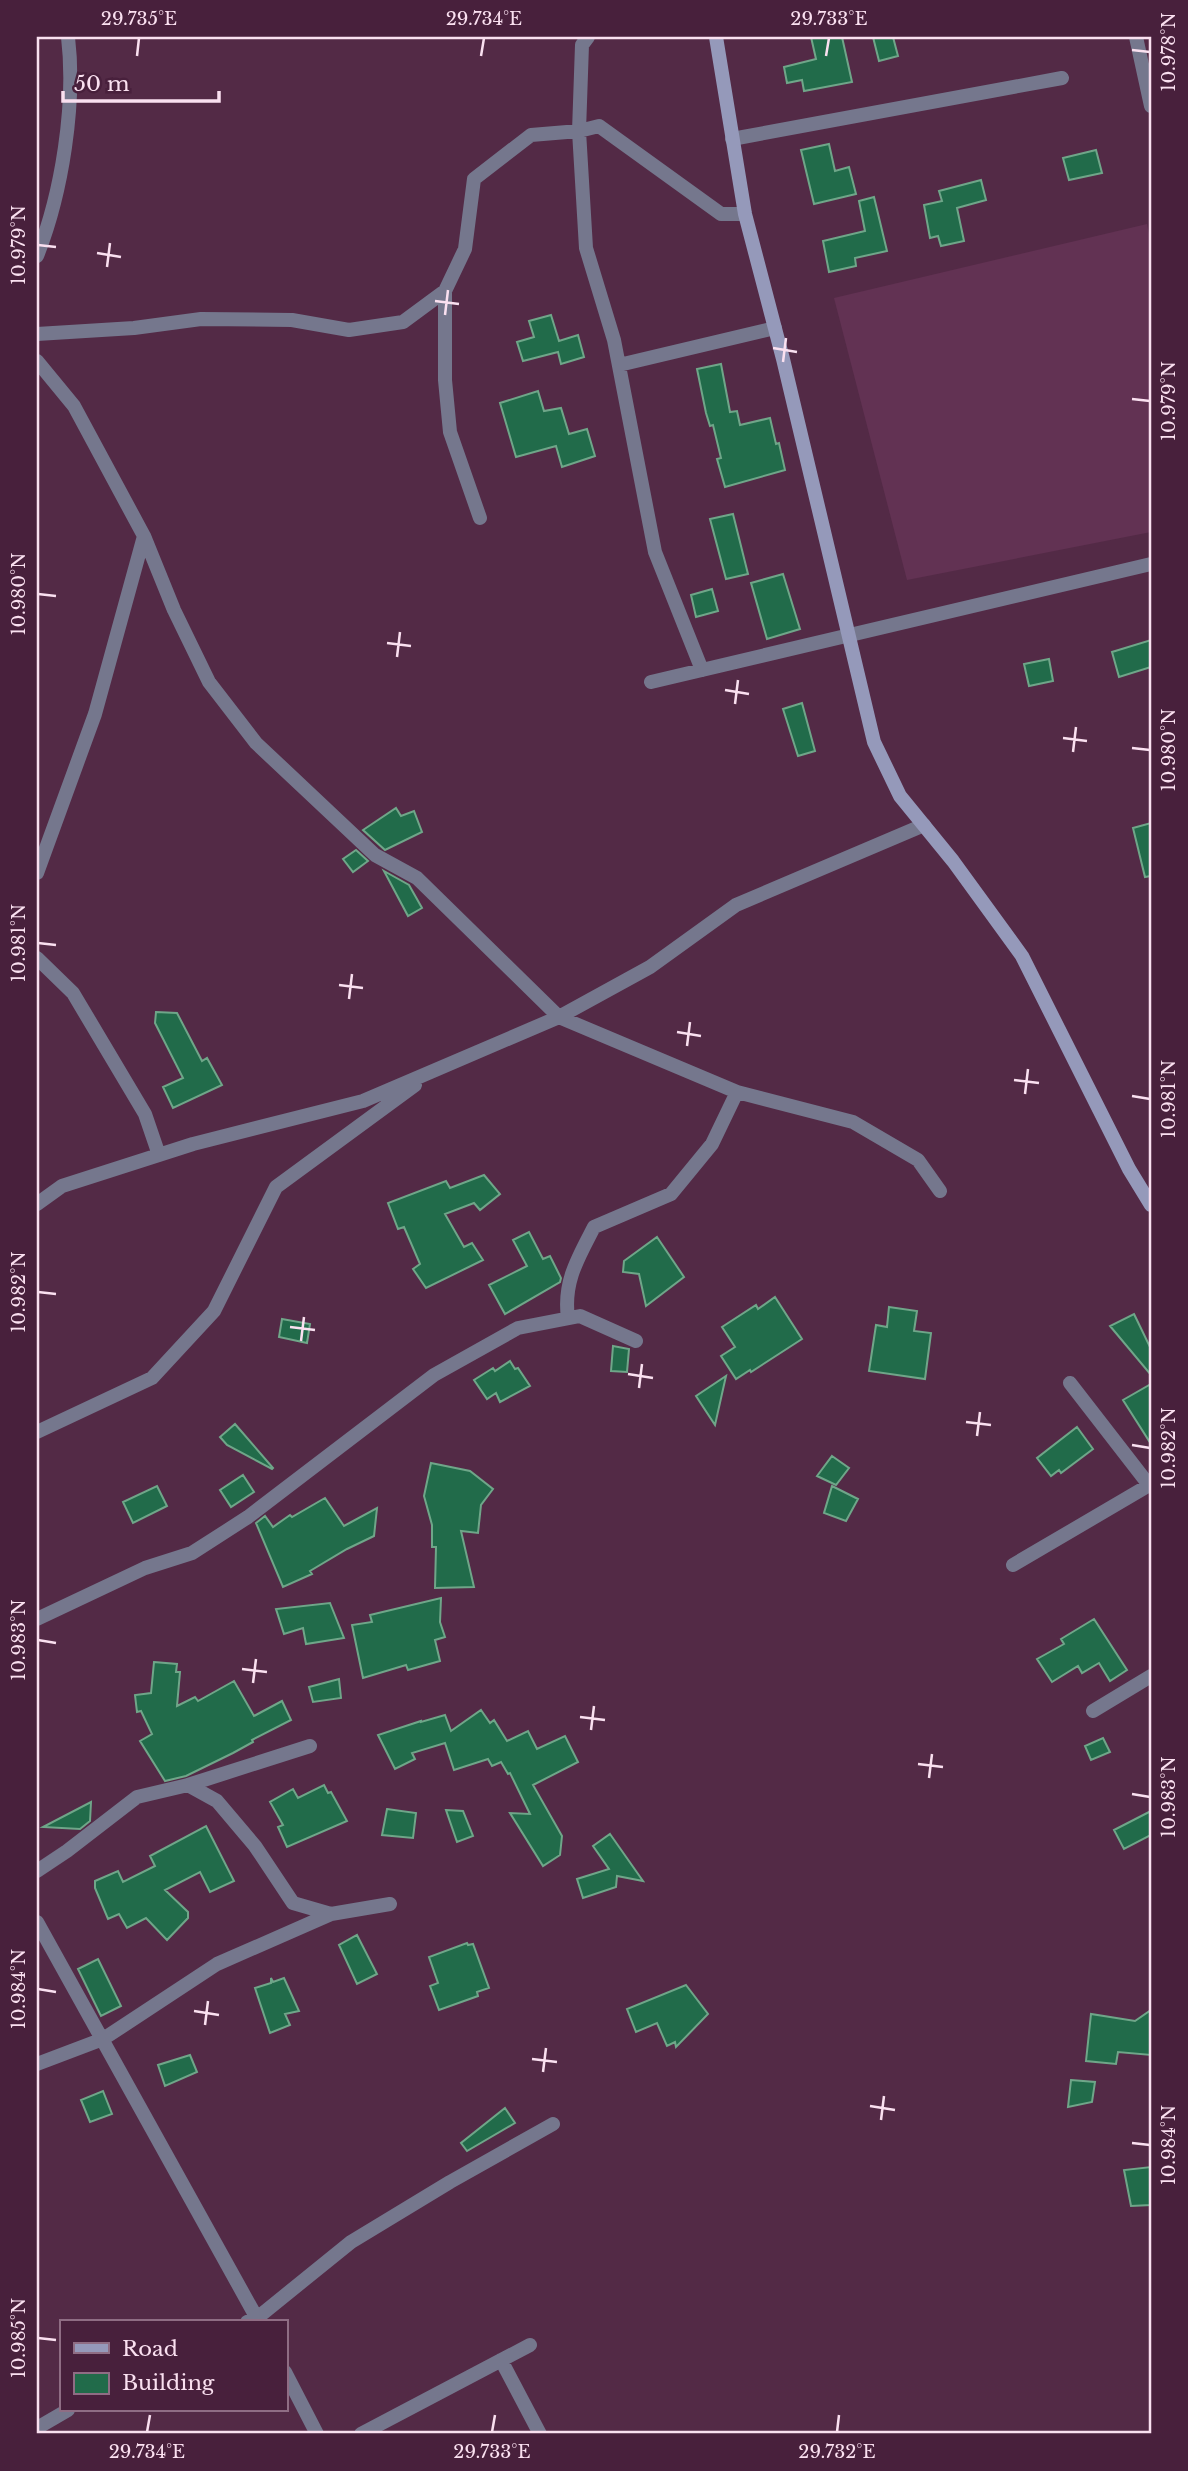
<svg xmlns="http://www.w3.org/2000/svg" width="1188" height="2471" viewBox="0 0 1188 2471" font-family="'Libre Baskerville',serif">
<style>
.built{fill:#623253}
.building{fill:#216b4a;stroke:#6fa689;stroke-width:2}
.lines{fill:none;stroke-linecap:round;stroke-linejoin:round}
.street{stroke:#75778d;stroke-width:14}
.secondary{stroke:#9599ba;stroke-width:14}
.ticks{fill:none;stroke:#fae0f0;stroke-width:2.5}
.neatline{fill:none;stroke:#fae0f0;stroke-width:2.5}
.ticks-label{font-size:18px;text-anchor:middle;fill:#fae0f0}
</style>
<rect width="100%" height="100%" fill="#532a46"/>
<path class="built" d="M1147 224 1151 243V532L907 580 834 298Z"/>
<path class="building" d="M811 37H842L852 82 804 91 802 80 787 83 784 67 816 59Z
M873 37H893L898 56 879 61Z
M829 144 835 171 849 167 856 194 814 204 801 150Z
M1096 150 1102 173 1069 180 1063 158Z
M981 180 986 200 957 208 964 241 941 246 938 236 930 238 924 205 942 201 939 191Z
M874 197 887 251 855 258 856 266 829 272 823 241 865 231 859 201Z
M551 315 559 341 578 335 584 357 561 364 558 352 523 361 517 342 534 337 529 321Z
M721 364 730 412 737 411 740 425 770 418 776 444 779 443 785 470 725 487 717 459 721 458 713 425 710 426 706 413 697 369Z
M538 391 544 411 561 408 569 434 587 429 595 456 562 467 556 446 516 457 500 403Z
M733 514 748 574 726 579 710 519Z
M783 574 800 629 767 639 751 583Z
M712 589 718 611 696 617 691 595Z
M1151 640V667L1119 677 1112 652Z
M1049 659 1053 681 1029 686 1024 664Z
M802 703 815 751 798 756 783 709Z
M396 808 401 816 414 811 422 832 385 850 363 830Z
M1151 823V876L1145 877 1133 828Z
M356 850 368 861 353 872 343 859Z
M384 871 409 885 422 908 408 916Z
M156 1012 177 1013 202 1061 207 1058 222 1085 173 1108 163 1087 183 1078 155 1023Z
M484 1175 500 1194 480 1210 474 1203 445 1214 464 1247 472 1243 483 1260 426 1288 413 1269 420 1264 404 1227 398 1229 388 1203 446 1181 450 1188Z
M529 1232 543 1259 550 1256 561 1278 560 1282 505 1314 489 1285 527 1266 513 1240Z
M657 1237 684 1277 646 1306 639 1274 623 1272 624 1261Z
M775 1297 802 1339 751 1372 750 1370 736 1379 721 1356 735 1347 722 1327 756 1305 758 1309Z
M889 1307 917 1311 914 1331 931 1333 925 1379 869 1371 876 1325 887 1327Z
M1134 1314 1151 1349V1375L1110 1326Z
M282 1319 310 1324 307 1343 279 1337Z
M613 1346 629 1349 627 1372 611 1371Z
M510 1361 515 1369 518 1368 530 1386 500 1402 496 1393 487 1399 474 1380 493 1368 495 1371Z
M726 1376 715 1425 696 1396Z
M1151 1384V1444L1123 1400Z
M235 1424 273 1468 272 1469 227 1445 220 1437Z
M1077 1427 1093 1449 1061 1473 1059 1470 1051 1476 1037 1458Z
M832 1456 849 1468 836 1485 817 1476Z
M431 1463 470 1471 493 1489 481 1505 478 1533 461 1531 474 1587 435 1588 436 1547H432V1525L424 1496Z
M243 1475 254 1492 231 1507 220 1490Z
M157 1486 167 1506 133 1523 123 1502Z
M832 1486 858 1499 846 1521 824 1513Z
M325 1498 344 1526 377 1508 374 1536 347 1549 310 1571 312 1574 283 1587 256 1523 265 1516 273 1527 290 1515 292 1517Z
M441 1598 440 1622 445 1637 435 1640 440 1661 408 1670 406 1665 363 1678 352 1625 372 1622 370 1615Z
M330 1603 344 1638 306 1644 303 1628 284 1634 276 1609Z
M1094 1619 1127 1670 1110 1681 1099 1663 1082 1673 1078 1666 1052 1682 1037 1659 1064 1644 1061 1639Z
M154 1662 177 1664 176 1672H180L177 1706 195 1697 198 1701 234 1681 254 1716 282 1701 291 1720 252 1740 253 1742 233 1753 186 1776 165 1781 140 1741 152 1734 141 1711 137 1712 135 1695 151 1693Z
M339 1679 341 1698 313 1702 309 1687Z
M481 1710 490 1723 494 1720 507 1741 528 1731 537 1749 565 1736 578 1762 533 1785 562 1836 560 1855 543 1866 510 1813 530 1814 510 1773 508 1774 501 1762 492 1766 488 1759 454 1770 445 1743 412 1753 415 1759 395 1769 378 1735 421 1721V1722L445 1715 451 1731Z
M1103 1738 1110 1752 1091 1760 1085 1746Z
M324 1785 328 1793 331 1792 347 1821 287 1847 278 1827 283 1825 270 1802 293 1789 298 1798Z
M91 1802 90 1821 80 1829 43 1827Z
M387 1809 416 1813 413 1838 382 1835Z
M446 1810 463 1811 473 1836 457 1842Z
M1151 1811V1835L1124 1849 1114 1830Z
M206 1826 234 1881 210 1892 200 1872 165 1890 188 1912V1918L167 1940 146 1918 127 1928 119 1914 108 1919 95 1888V1881L118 1871 123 1882 155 1866 150 1856Z
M610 1834 643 1881 617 1876 616 1887 583 1898 577 1879 609 1869 593 1846Z
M357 1935 377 1974 357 1984 339 1945Z
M467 1943 468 1945 473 1944 489 1988 477 1992 478 1996 439 2010 430 1986 438 1983 429 1957Z
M98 1959 121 2006 101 2016 78 1969Z
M271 1978 273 1982 284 1978 299 2011 285 2014 290 2025 270 2033 255 1988 271 1983Z
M686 1985 708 2014 676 2047 675 2042 667 2046 657 2023 636 2032 627 2009Z
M1151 2010V2055L1118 2052 1116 2064 1086 2061 1091 2014 1135 2021Z
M190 2055 197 2072 165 2086 158 2065Z
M1071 2080 1095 2082 1092 2102 1068 2107Z
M103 2091 112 2114 90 2122 81 2100Z
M505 2108 515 2123 467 2151 461 2143Z
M1151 2167V2205L1131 2206 1124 2170Z"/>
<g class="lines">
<path class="street" d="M588 37 582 45 579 131 586 248 614 340 655 552 702 670
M1136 37 1151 106
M732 139 1062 78
M37 256C62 193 76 104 68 37
M445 291V380L450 432 480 518
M37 334 134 328 201 319 292 320 349 330 403 322 445 291 465 249 474 179 531 135 579 131 599 126 721 214H745
M37 361 74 406 144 536 174 610 209 682 256 743 375 855 417 878 559 1017 737 1092 853 1122 918 1160 940 1191
M619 365 775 328
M651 682 1151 564
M37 873 95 714 144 536
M37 958 73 993 145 1114 159 1155
M37 1204 62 1186 193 1144 363 1101 559 1017 650 967 736 905 924 825
M568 1318C563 1282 578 1258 594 1227L671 1194 712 1144 737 1092
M1070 1383 1149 1485
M37 1432 152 1378 214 1311 276 1187 415 1085
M1013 1565 1151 1484
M37 1619 145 1568 192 1553 248 1517 434 1375 518 1328 580 1316 636 1341
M1093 1711 1151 1676
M188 1785 310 1746
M37 1871 67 1851 137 1797 188 1785 217 1801 255 1846 293 1903 331 1914 390 1904
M37 1922 259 2322
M37 2064 103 2039 217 1964 331 1914
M247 2322 257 2318 351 2242 450 2182 553 2124
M501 2360 540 2434
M285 2372 317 2434
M37 2428 68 2410
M361 2434 530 2345"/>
<path class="secondary" d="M716 37 745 214 783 359 874 742 900 796 953 861 1022 956 1129 1169 1151 1205"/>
</g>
<path class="ticks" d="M1132 50 1150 52M137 56 139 38M481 56 484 38M826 56 829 38M38 245 56 247M97 253 121 257M107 267 110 243M435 301 459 304M445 315 448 290M773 348 797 352M783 362 786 338M1132 399 1150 401M38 594 56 596M387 643 411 646M397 657 400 632M725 690 749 694M735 704 738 680M1063 738 1087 741M1132 748 1150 750M1073 752 1076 727M38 943 56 945M339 985 363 988M349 999 352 974M677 1032 701 1036M687 1046 690 1022M1014 1080 1039 1083M1025 1094 1028 1069M1132 1096 1150 1099M38 1292 56 1294M290 1327 315 1330M301 1341 304 1317M628 1374 653 1378M639 1388 642 1364M966 1422 991 1425M977 1436 980 1412M1132 1445 1150 1448M38 1640 56 1643M242 1669 267 1672M253 1683 256 1659M580 1717 605 1720M591 1730 594 1706M918 1764 943 1767M929 1778 932 1754M1132 1794 1150 1797M38 1989 56 1992M194 2011 219 2015M205 2025 208 2001M532 2059 557 2062M543 2072 546 2048M870 2106 895 2110M881 2120 884 2096M1132 2143 1150 2145M38 2338 56 2340M147 2432 150 2415M492 2432 495 2415M837 2432 839 2415"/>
<rect width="1188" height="2471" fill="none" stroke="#48203c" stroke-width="77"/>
<rect x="60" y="2320" width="228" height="91" fill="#48203c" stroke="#8f6d84" stroke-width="2"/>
<rect x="74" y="2343" width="35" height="10" fill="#9599ba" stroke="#8f6d84" stroke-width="2"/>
<text x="122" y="2356" font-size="21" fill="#fae0f0">Road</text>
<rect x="74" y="2373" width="35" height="21" fill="#216b4a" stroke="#8f6d84" stroke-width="2"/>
<text x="122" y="2390" font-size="21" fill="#fae0f0">Building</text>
<path d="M63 91v10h156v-10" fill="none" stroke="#fae0f0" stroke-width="3.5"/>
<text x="74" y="91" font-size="21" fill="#fae0f0" stroke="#48203c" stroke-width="5" paint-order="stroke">50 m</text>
<rect x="38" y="38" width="1112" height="2394" class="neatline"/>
<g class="ticks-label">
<text x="139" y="25">29.735°E</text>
<text x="484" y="25">29.734°E</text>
<text x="829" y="25">29.733°E</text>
<text transform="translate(1169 52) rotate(-90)" y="6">10.978°N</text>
<text transform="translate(19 245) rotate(-90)" y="6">10.979°N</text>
<text transform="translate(1169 401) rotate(-90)" y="6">10.979°N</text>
<text transform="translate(19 594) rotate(-90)" y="6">10.980°N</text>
<text transform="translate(1169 750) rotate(-90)" y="6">10.980°N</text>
<text transform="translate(19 943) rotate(-90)" y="6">10.981°N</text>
<text transform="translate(1169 1099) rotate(-90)" y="6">10.981°N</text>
<text transform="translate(19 1292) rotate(-90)" y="6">10.982°N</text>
<text transform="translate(1169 1448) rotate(-90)" y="6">10.982°N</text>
<text transform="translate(19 1640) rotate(-90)" y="6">10.983°N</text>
<text transform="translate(1169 1797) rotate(-90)" y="6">10.983°N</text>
<text transform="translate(19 1989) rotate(-90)" y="6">10.984°N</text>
<text transform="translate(1169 2145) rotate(-90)" y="6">10.984°N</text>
<text transform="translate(19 2338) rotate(-90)" y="6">10.985°N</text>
<text x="147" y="2458">29.734°E</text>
<text x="492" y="2458">29.733°E</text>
<text x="837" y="2458">29.732°E</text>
</g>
</svg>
